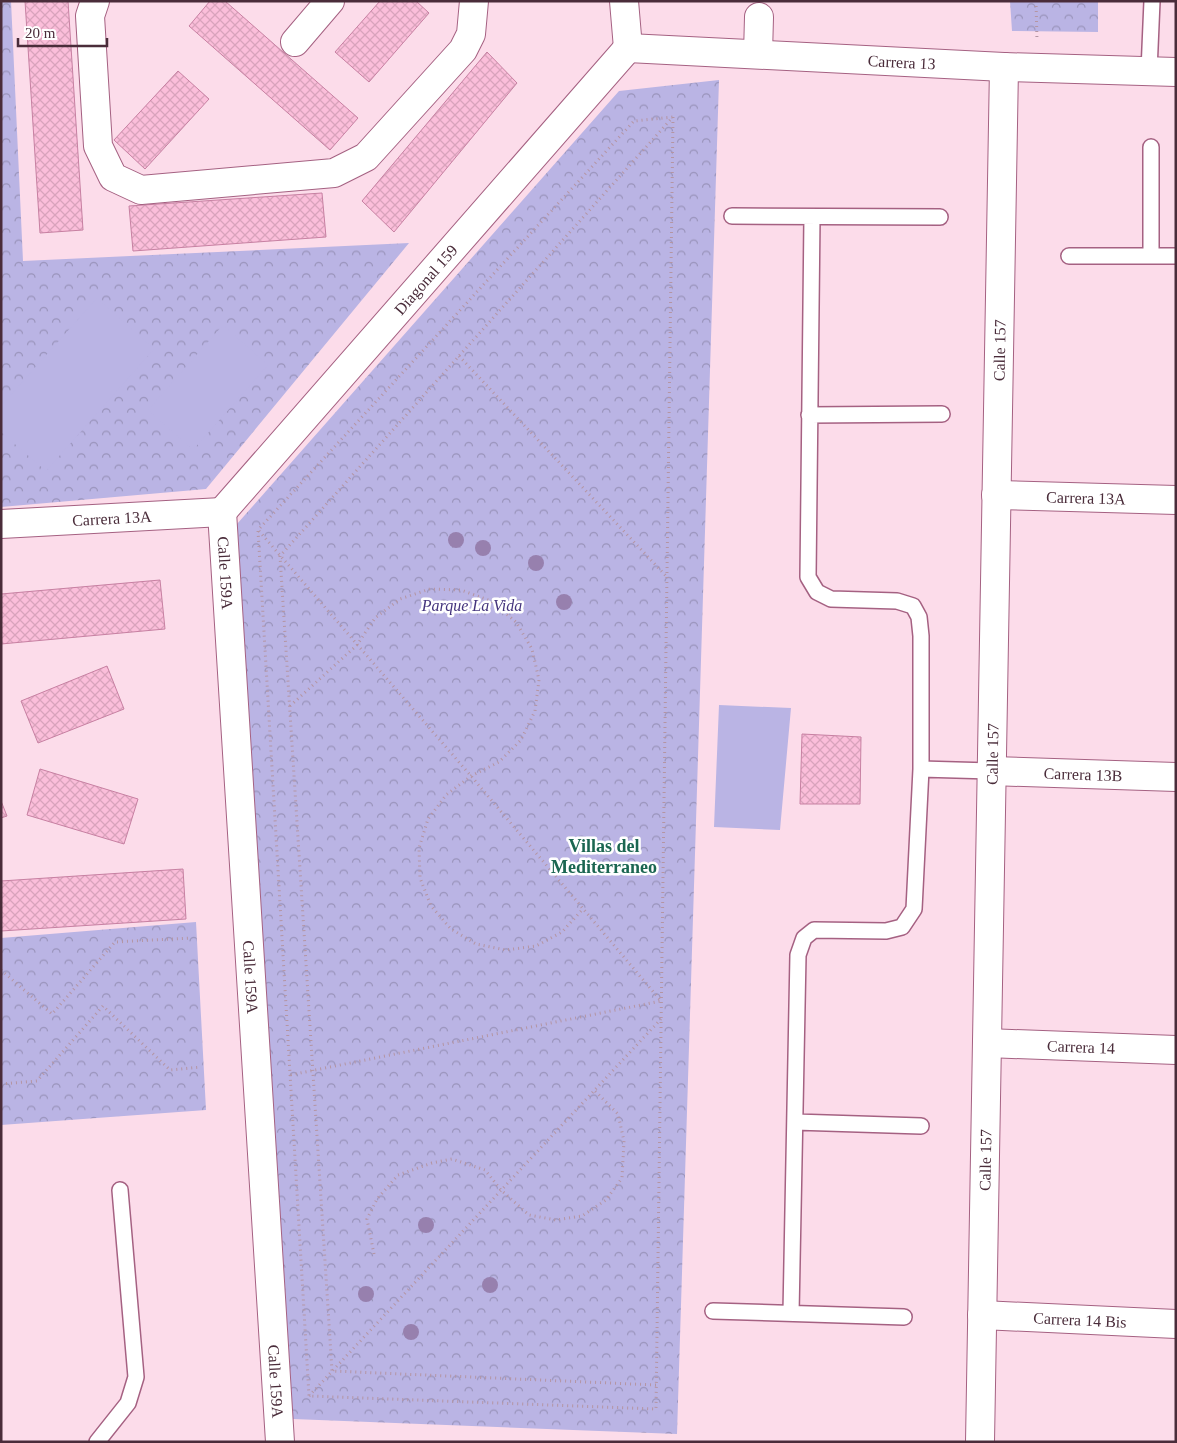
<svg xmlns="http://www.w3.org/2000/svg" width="1177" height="1443" viewBox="0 0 1177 1443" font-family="'Times New Roman',serif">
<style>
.park{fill:url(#park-crowns)}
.garden{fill:#bab4e4}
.building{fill:url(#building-cross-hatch);stroke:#c780a2}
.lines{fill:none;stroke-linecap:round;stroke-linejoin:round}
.lane-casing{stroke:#a56182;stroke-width:18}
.street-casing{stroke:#a56182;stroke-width:30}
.path{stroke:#b495a3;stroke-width:3;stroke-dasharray:1 4;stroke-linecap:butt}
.lane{stroke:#fff;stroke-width:15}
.street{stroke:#fff;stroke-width:28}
.tree{fill:#9780ae}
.labels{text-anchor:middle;stroke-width:5;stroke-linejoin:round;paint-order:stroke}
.street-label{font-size:16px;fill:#4a2c3a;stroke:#fff}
.park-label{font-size:16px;font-style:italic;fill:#44347d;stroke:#fff}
.neighbourhood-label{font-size:18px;font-weight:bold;fill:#1b6651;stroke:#fff}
</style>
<defs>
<pattern id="park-crowns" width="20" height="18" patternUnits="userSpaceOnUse" patternTransform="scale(1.25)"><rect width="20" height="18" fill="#bab4e4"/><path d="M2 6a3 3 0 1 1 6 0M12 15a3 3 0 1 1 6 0" fill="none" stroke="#9993ba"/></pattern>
<pattern id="building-cross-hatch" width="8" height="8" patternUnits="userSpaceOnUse" patternTransform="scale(1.25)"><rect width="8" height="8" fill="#fbbeda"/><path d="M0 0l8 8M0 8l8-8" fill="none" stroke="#d9a3bc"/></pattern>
</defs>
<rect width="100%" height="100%" fill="#fcdcea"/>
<path class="park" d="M1 1H11L23 261 409 243 206 489 1 507Z
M1010 1H1098V32L1012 31Z
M719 80 677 1434 293 1419 237 524 619 91Z
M196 922 206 1110 1 1125V938Z"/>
<path class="garden" d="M97 298 154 349 46 471 1 432V406Z
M223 325 268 365 193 450 148 410Z
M719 705 791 708 780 830 714 827Z"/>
<path class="building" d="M25 1H68L83 230 40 233Z
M210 1H225L358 118 330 150 189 26Z
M380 1H416L429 13 369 82 335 52Z
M487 52 517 83 394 232 362 201Z
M178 71 209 99 145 169 114 140Z
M322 193 326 237 133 251 129 206Z
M160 580 165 629 1 644V594Z
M107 666 124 709 38 743 21 701Z
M802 734 861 737 860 804H800Z
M40 769 138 799 124 844 27 815Z
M1 801 7 816 1 818Z
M183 869 186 919 1 931V881Z"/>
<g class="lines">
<g class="lane-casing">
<path id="lane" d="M1149 71 1152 1
M732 216 940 217
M1069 256H1176
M1151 256V147
M809 415 942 414
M921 769 991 771
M795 1122 921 1126
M713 1311 904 1317
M791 1313 798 955 804 938 814 930 886 931 902 927 914 909 921 769V636L919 617 913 606 897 601 831 599 817 592 808 577 812 217
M97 1442 128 1403 136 1377 120 1190"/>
</g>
<g class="street-casing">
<g id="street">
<path d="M95 1 90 16 98 146 113 177 141 190 334 173 366 157 463 50 471 34 474 1"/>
<path d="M624 1 628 48"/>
<path d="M295 42 330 1"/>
<path id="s1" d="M628 48 1004 67 1176 72"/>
<path d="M758 54 759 17"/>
<path id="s2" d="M996 495 1176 500"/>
<path id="s3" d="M222 512 280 1442"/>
<path id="s4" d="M222 512 628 48"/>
<path id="s5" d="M1 524 222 512"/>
<path id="s6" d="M991 771 1176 777"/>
<path id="s7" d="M987 1043 1176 1050"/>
<path id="s8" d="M982 1315 1176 1324"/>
<path id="s9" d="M980 1442 1004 67"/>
</g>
</g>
<path class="path" d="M1036 1 1037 41
M673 117 656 1409 309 1396 258 530 634 121Z
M459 356 666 576
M259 531 471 776 661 1001 290 1075
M290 706 357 645 375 618 400 599 430 589 461 590 491 601 516 622 532 649 539 680 535 711 521 740 499 762 471 776 446 795 428 819 419 848 420 878 431 906 451 929 476 944 506 950 536 946 562 932 582 910
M1 970 52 1014 115 942 191 938
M1 1084 37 1081 103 1006 170 1070 201 1067
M374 1254 367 1219 377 1199 398 1175 432 1163 452 1159 485 1170 501 1190 529 1215 556 1220 582 1216 606 1200 622 1178 624 1141 618 1114 594 1090
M656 1385 332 1371 280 556 672 118
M309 1396 661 1019"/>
<use href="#lane" class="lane"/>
<use href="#street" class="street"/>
</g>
<g class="tree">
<circle cx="456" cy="540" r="8"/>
<circle cx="483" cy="548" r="8"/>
<circle cx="536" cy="563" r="8"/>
<circle cx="564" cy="602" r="8"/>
<circle cx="426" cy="1225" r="8"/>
<circle cx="490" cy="1285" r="8"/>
<circle cx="366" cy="1294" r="8"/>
<circle cx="411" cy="1332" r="8"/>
</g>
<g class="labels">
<g class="street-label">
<text dy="6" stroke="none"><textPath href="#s1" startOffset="274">Carrera 13</textPath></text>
<text dy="6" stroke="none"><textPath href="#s4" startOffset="309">Diagonal 159</textPath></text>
<text dy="6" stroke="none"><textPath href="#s9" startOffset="1092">Calle 157</textPath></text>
<text dy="6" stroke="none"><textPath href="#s2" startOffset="90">Carrera 13A</textPath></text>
<text dy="6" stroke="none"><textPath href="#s5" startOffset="111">Carrera 13A</textPath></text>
<text dy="6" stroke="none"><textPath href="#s3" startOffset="61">Calle 159A</textPath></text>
<text dy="6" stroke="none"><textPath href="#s9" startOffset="688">Calle 157</textPath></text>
<text dy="6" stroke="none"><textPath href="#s6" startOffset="92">Carrera 13B</textPath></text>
<text dy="6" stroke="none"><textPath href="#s3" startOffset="466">Calle 159A</textPath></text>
<text dy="6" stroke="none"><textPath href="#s7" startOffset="94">Carrera 14</textPath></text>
<text dy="6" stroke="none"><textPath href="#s9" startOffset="282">Calle 157</textPath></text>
<text dy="6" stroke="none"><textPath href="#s8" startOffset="98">Carrera 14 Bis</textPath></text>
<text dy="6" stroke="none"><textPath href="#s3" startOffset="871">Calle 159A</textPath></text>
</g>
<g class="park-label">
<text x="472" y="611">Parque La Vida</text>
</g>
<g class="neighbourhood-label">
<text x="604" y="852">Villas del<tspan x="604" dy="21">Mediterraneo</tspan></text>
</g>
</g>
<rect width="1177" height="1443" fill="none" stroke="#4a2c3a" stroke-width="5"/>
<path d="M18 38v8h89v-8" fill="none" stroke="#4a2c3a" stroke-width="2.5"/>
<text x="25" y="38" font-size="15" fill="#4a2c3a" stroke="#ffffff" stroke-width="4" paint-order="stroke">20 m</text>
</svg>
